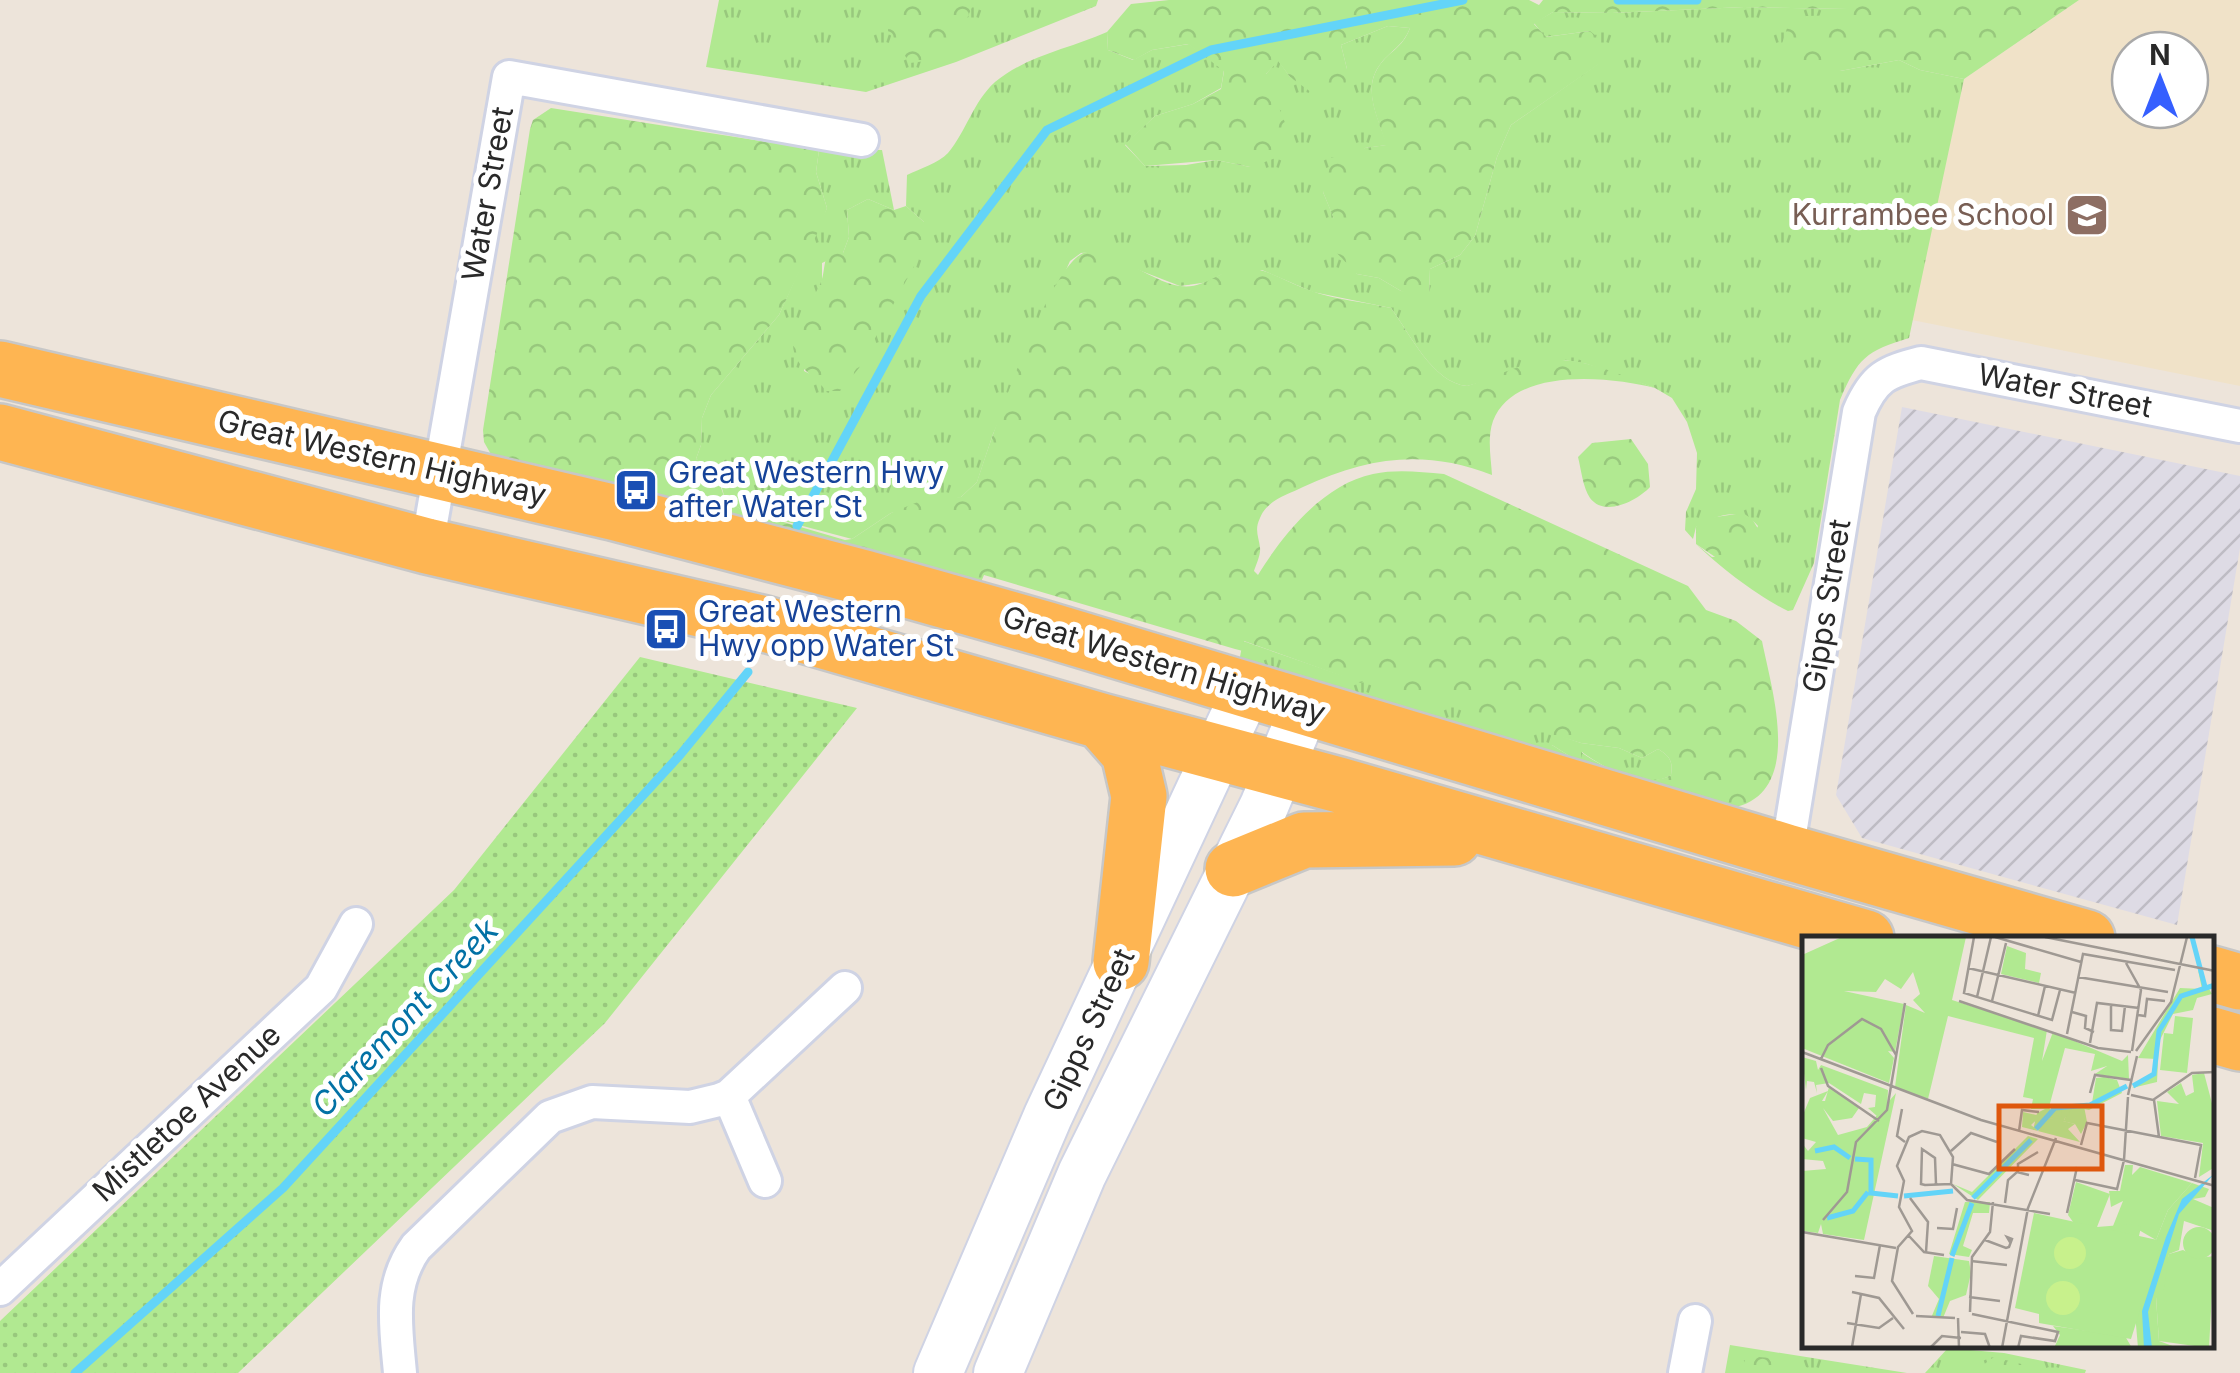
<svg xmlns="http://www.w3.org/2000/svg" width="2240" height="1373" viewBox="0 0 2240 1373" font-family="Inter,sans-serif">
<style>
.industrial{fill:url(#industrial-furrows)}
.education{fill:#f0e2c8;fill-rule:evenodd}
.grass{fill:url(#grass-tufts)}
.forest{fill:url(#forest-crowns)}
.park{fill:url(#park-dots)}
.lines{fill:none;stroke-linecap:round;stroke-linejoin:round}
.stream{stroke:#63d4f8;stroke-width:9}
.minor-casing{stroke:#cfd3e4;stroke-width:38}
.secondary-casing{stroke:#cfd3e4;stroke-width:52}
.trunk-casing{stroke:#c7c7c7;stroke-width:60}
.minor{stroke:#fff;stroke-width:32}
.secondary{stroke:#fff;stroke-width:48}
.trunk{stroke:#feb552;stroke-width:55}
.labels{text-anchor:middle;stroke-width:10;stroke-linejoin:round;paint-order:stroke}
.street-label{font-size:30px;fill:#292929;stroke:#fff}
.education-label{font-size:30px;fill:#785e54;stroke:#fff;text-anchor:end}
.transit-label{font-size:30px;fill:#164399;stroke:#fff;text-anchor:start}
.water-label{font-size:32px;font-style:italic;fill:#0271a5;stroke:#fff}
.inset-river{fill:none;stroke:#63d4f8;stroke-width:5}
.inset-road{fill:none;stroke:#9f9993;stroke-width:2.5}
.view{fill:#de570d;fill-opacity:0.15;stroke:#de570d;stroke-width:5}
.inset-edge{fill:none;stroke:#292929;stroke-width:5}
</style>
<defs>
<pattern id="industrial-furrows" width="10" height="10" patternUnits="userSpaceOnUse" patternTransform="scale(2.5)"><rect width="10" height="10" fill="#dedbe5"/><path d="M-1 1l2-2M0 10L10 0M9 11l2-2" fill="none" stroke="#bebcc4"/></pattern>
<pattern id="grass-tufts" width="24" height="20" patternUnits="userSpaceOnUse" patternTransform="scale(2.5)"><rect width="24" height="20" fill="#b1e991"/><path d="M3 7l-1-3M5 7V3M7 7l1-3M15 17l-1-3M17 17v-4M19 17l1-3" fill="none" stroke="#98c87d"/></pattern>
<pattern id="forest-crowns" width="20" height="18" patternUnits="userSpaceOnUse" patternTransform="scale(2.5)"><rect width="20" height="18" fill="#b1e991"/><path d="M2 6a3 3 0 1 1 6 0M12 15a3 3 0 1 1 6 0" fill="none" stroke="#98c87d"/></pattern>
<pattern id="park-dots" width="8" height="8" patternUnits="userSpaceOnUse" patternTransform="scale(2.5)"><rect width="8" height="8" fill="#b1e991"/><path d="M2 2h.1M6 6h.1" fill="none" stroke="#98c87d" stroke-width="1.8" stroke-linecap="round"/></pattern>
</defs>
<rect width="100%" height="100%" fill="#ede4da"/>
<path class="industrial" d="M1902 407 2240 476V548L2177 925 1862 838 1836 795Z"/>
<path class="education" d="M2079 0H2240V386L1912 320 1964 79ZM2130 50H2190V110H2130Z"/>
<path class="grass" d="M719 0H1098L1096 6 956 62 866 92 706 67Z
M1744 7 1849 9 1842 16H1806L1840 71 1899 60 1920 70 1964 79 1909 338C1866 351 1858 358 1840 400L1814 563 1793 610 1788 611C1757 596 1720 567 1696 544L1712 557C1744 554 1744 555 1758 526 1741 506 1716 515 1696 527L1693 539 1685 530 1686 512 1696 489 1697 453 1687 422 1672 398 1655 388 1587 364 1565 360 1467 386C1433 383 1410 334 1391 308L1313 292 1262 270 1220 275 1209 282 1180 286 1092 252 1081 253 1070 261 993 434 977 482 961 497 891 513 852 539 742 510 725 499 717 470 696 459 701 445 702 418 711 395 779 315 827 208 816 172 819 150H882L894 210 868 199 847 210 849 237 843 253 822 263V281L805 316 804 371 816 377 924 222 906 206 907 175C919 169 939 163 948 153 966 132 973 102 995 82 1028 55 1069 49 1107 32L1108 50 1133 60 1152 50 1189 44 1224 70 1221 88 1193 104 1155 116 1125 145 1145 166 1186 165 1216 160 1250 167 1266 74 1278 60 1290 77 1347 69 1341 45 1388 26 1410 28C1402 48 1390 50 1379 66 1362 90 1379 120 1387 145L1365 148 1323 192 1357 274 1379 278 1401 291 1429 293 1430 269 1460 255 1475 236 1497 157 1511 125 1598 64 1590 31 1545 37 1534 23 1553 12 1612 13Z
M1243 641 1361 682 1371 671 1581 743 1619 748 1642 758 1658 749C1670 756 1673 761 1671 775 1645 791 1604 768 1582 752L1581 759 1576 760 1552 745 1541 758 1239 662Z
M1730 1345 1907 1373H1725Z
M1948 1348 2004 1353 2086 1370 2085 1373H1925Z"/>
<path class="forest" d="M892 0H975L950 58 910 63 888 31Z
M1169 0H1529L1539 5 1543 0H2079L1964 79 1920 70 1899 60 1840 71 1793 67 1780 50 1788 25 1806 16 1842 15 1847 9 1744 7 1612 13 1553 12 1534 24 1546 37 1590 31 1601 40 1599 64 1511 125 1497 157 1475 236 1460 255 1430 269 1429 293 1424 300 1401 291 1379 278 1357 274 1332 248 1334 219 1323 192 1331 158 1365 148 1386 145C1379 119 1362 91 1379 66 1390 50 1402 49 1410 28L1388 26 1341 45 1347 69 1345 89 1322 100 1290 77 1278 61 1266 74 1289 133 1279 157 1250 167 1216 160 1145 166 1125 144 1155 116 1193 104 1221 89 1224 71 1188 44 1152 50 1134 60 1108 50 1107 32 1131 4Z
M551 108 819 150 816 172 827 208 822 223 779 315 711 395 702 418 701 445 696 459 713 465 725 499 742 510 845 540 852 539 891 513 925 499 961 497 977 482C990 443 1050 257 1087 252 1115 249 1151 282 1180 286 1205 290 1221 268 1245 268 1268 268 1288 283 1309 290 1335 300 1365 302 1391 308 1410 334 1433 383 1467 386 1493 378 1523 362 1550 360 1586 358 1622 376 1655 388 1612 377 1514 366 1493 421 1487 438 1491 458 1492 475 1425 449 1368 457 1303 487 1287 495 1267 500 1260 518 1254 530 1259 537 1260 548 1261 554 1256 565 1254 571L1258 575C1283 534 1324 484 1373 474 1397 469 1420 472 1444 474L1688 586 1706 610 1736 621 1762 641C1772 692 1807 799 1726 809L1541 758 1545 746 1552 745 1576 760 1581 759V752C1602 767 1646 790 1671 775 1673 761 1670 756 1658 749L1642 758 1619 748 1581 743 1390 686 1372 672 1361 683 1244 641 1243 651 1235 649 984 575 979 587 493 458 484 442 483 430 530 129 533 120Z
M868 199 894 210 906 206 924 222 927 242 859 368 840 391H826C816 377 801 371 795 355 786 333 813 302 821 282 825 272 823 262 829 252L843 253 849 237 847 210Z
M1631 439 1648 464 1650 487C1638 500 1605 518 1590 498 1583 488 1581 469 1578 457L1592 443Z
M1743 513 1752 519 1762 535 1758 545 1739 554 1734 562 1724 563 1696 544V527L1702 519Z
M1746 1356 1796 1360 1815 1373H1741Z
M1994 1357 2056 1373H1972Z"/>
<path class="park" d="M640 657 857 708 605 1023 238 1373H0V1321L454 890Z"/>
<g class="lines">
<path class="stream" d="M1618 0H1697
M797 526 921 296 1047 130 1211 50 1463 0
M75 1373 283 1188 680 755 748 672"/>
<g class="minor-casing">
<path id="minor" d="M427 546 509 77 862 140
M1787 852 1859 412C1874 377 1886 372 1921 363L2240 426
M729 1096 765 1181
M0 1289 321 988 356 924
M400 1373C396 1327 388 1286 416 1247L550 1117 592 1102 690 1107 719 1100 729 1096 845 988
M1685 1373 1695 1321"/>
</g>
<g class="secondary-casing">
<path id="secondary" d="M938 1373 1048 1116 1247 690
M998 1373 1082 1174 1264 806 1305 707"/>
</g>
<g class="trunk-casing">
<path id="trunk" d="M0 369 612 512 865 578 1045 629 1787 852 2087 938
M0 432 427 546 765 624 1101 721 1339 785 1866 938
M1101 721 1129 753 1139 796 1121 962
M1233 869 1304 840 1454 838
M2212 974 2240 982
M2212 1035 2240 1043"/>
</g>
<use href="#minor" class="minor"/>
<use href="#secondary" class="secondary"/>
<use href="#trunk" class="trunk"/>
</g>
<defs>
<g id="school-square" transform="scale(2.25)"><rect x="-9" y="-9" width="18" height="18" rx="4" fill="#8d6e63" stroke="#fff"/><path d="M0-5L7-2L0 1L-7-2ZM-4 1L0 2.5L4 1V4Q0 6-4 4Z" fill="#fff"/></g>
<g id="bus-square" transform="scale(2.25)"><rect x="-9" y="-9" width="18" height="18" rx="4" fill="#1a4fb4" stroke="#fff"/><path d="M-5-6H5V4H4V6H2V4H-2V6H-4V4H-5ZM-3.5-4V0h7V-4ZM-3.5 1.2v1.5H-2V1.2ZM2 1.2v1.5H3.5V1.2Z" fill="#fff"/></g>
</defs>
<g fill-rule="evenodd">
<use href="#school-square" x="2087" y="215"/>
<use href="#bus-square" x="636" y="490"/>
<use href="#bus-square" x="666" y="629"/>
</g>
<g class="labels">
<g class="street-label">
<text transform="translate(488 194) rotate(-80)" y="10">Water Street</text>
<text transform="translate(2065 391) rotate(11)" y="10">Water Street</text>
<text transform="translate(382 458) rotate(13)" y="10">Great Western Highway</text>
<text transform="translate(1827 606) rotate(-81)" y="10">Gipps Street</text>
<text transform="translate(1164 665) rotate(17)" y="10">Great Western Highway</text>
<text transform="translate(1089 1030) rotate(-65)" y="10">Gipps Street</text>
<text transform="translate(187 1113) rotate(-43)" y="10">Mistletoe Avenue</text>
</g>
<g class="education-label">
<text x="2054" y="225">Kurrambee School</text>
</g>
<g class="transit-label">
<text x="668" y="483">Great Western Hwy<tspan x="668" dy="34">after Water St</tspan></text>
<text x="698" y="622">Great Western<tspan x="698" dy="34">Hwy opp Water St</tspan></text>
</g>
<g class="water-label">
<text transform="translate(405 1018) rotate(-47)" y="11">Claremont Creek</text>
</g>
</g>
<g transform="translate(1802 936)">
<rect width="412" height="412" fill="#ede4da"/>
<path d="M40 1H164L150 64 245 94 240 125 251 96 320 125 326 119 327 143 293 138 305 130 289 135 293 118 263 112 247 171 250 178 262 171V184L268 171 282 170 285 186 279 198 273 188 247 182 241 193 231 194 235 177 243 173H229L231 163 221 161 232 102 146 80 126 163 93 151 104 69 123 77 111 64 118 58 111 36 99 53 83 43 74 56 42 55 102 68 93 116 86 115 92 122 87 147 0 112V19ZM0 121 14 125 16 134 19 129 86 154 85 172 76 181 66 172 73 171 74 159 62 157 59 168 27 147 14 149 15 157 12 146 5 145 4 154ZM402 137 412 175 413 231 397 241 401 207 359 200 355 165 377 168 365 156 379 147 384 160 392 156 390 139ZM27 151 57 172 50 182 31 185 21 172 36 199 65 191 94 157 62 304 21 298 19 288 16 297 0 295V235L24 233 21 225 0 223V207L6 215 14 206 0 202V181L8 162 26 155 20 165H23ZM323 229H331L330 239 338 231 390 247 366 274 354 304 330 290H311L321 265 309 271 307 255H318ZM381 314 397 322 412 320 407 412 357 405 354 361 367 318Z" fill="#b1e991"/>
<path d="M302 141 315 144 320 157 287 174 271 171 261 185 273 188 266 193 278 206 220 191 221 176 239 180 229 189 236 195 247 182 259 183 260 174 250 178 249 170 290 167 294 142ZM274 246 308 258 295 291 332 288 339 291 337 300 313 303 274 290 266 279ZM381 307a16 16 0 1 1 32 0a16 16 0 1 1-32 0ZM251 390 323 400 330 412H252L258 399Z" fill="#b1e991"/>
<path d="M396 34 410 58 395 62 391 74 371 78 357 106 355 146 330 152 351 138 354 123 336 122 378 52 400 53ZM390 247 407 253 403 261 391 263 412 272V295L382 285 377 314 367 318 362 353 354 362 357 405 376 412H336L333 377 354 304 366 274Z" fill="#b1e991"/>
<path d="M205 10 224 17 223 33 239 37 237 47 199 38ZM373 80 391 82 385 137 358 134 362 97 371 98ZM226 200 236 203 176 264 151 248 170 256ZM163 266H188L187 277H171L161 310 170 314 167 321 147 318ZM232 277 360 305 329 403 237 387V378L213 372ZM132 320 167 325 169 337 164 359 148 365 141 382H129L137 363 126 350Z" fill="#b1e991"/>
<path d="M252 317a16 16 0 1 1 32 0a16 16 0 1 1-32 0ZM244 362a17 17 0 1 1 34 0a17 17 0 1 1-34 0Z" fill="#c8f18c"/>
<path d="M412 238 377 278 346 376 350 412H342L340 375 364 301 380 263Z" fill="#63d4f8"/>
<path class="inset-river" d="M390 1 403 51M331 150 352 138 357 95 379 60 413 49M234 193 253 172 288 169 325 150M13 215 32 211 48 222M53 223 69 224V257L96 260M102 260 151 255M171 262 229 204M25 282 51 275 66 256M150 320 170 267M136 380 150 322"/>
<path class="inset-road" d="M172 1 162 57 250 84 258 54M193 1 279 26M243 1 413 35M324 27 339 54 330 115M166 32 274 57M276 41 366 56M175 61 189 1M157 65 296 112 329 116M190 65 204 7M309 68V94L320 95 323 70M270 76 284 80 283 92 292 96M336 79 343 80 345 63 363 65M236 80 243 50M265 98 281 18 373 34M288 107 295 67 337 72M334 115 369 66 385 1M0 116 179 184 413 250M19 123 26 109 60 83 79 93 94 119M19 132 26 150 77 185M288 157 293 139 329 144M326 159 335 120M329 159 351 164 390 137 413 136M352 164 357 201M100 173 95 200 103 206M217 195 220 174 237 176M279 209 285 187 399 209 393 242M149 215 169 197 195 206M322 224 326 161M150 228 187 238 213 213M216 236V228L236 216M273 244 315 253 322 224M134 248 133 222 120 213 119 248 123 249 149 248M108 262 126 286 124 316M203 267 206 244 215 236 227 239M265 277 275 231M21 284 45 256 54 206 85 174 103 67M135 292 151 293 155 272M0 296 94 312M107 300 122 316 142 319M183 304 204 312 207 311 210 303 205 301 208 306M169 325 205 329M53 340 72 342 78 309M50 356 77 362 102 393M167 361 198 365M168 376 170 321 188 296 191 266M111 378 90 345 96 311 110 295 97 271 102 245 95 230 107 201 120 195 138 199 151 221 149 248 165 264 248 278M170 378 256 396 253 405 219 400 216 412M114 380 153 382M156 382 157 412M45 387 77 392 91 382M159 396 183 398 188 412M50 411 59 358M128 412 140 400 159 402M200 412 226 272 254 202"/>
<path class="view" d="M197 170H300V233H197Z"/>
<rect width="412" height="412" class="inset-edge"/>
</g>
<g transform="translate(2160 80)"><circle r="48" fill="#ffffff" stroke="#a9a9a9" stroke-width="2.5"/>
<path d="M0-8L18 38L0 25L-18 38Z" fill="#355fff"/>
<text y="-15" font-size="28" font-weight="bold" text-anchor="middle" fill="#292929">N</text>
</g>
</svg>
